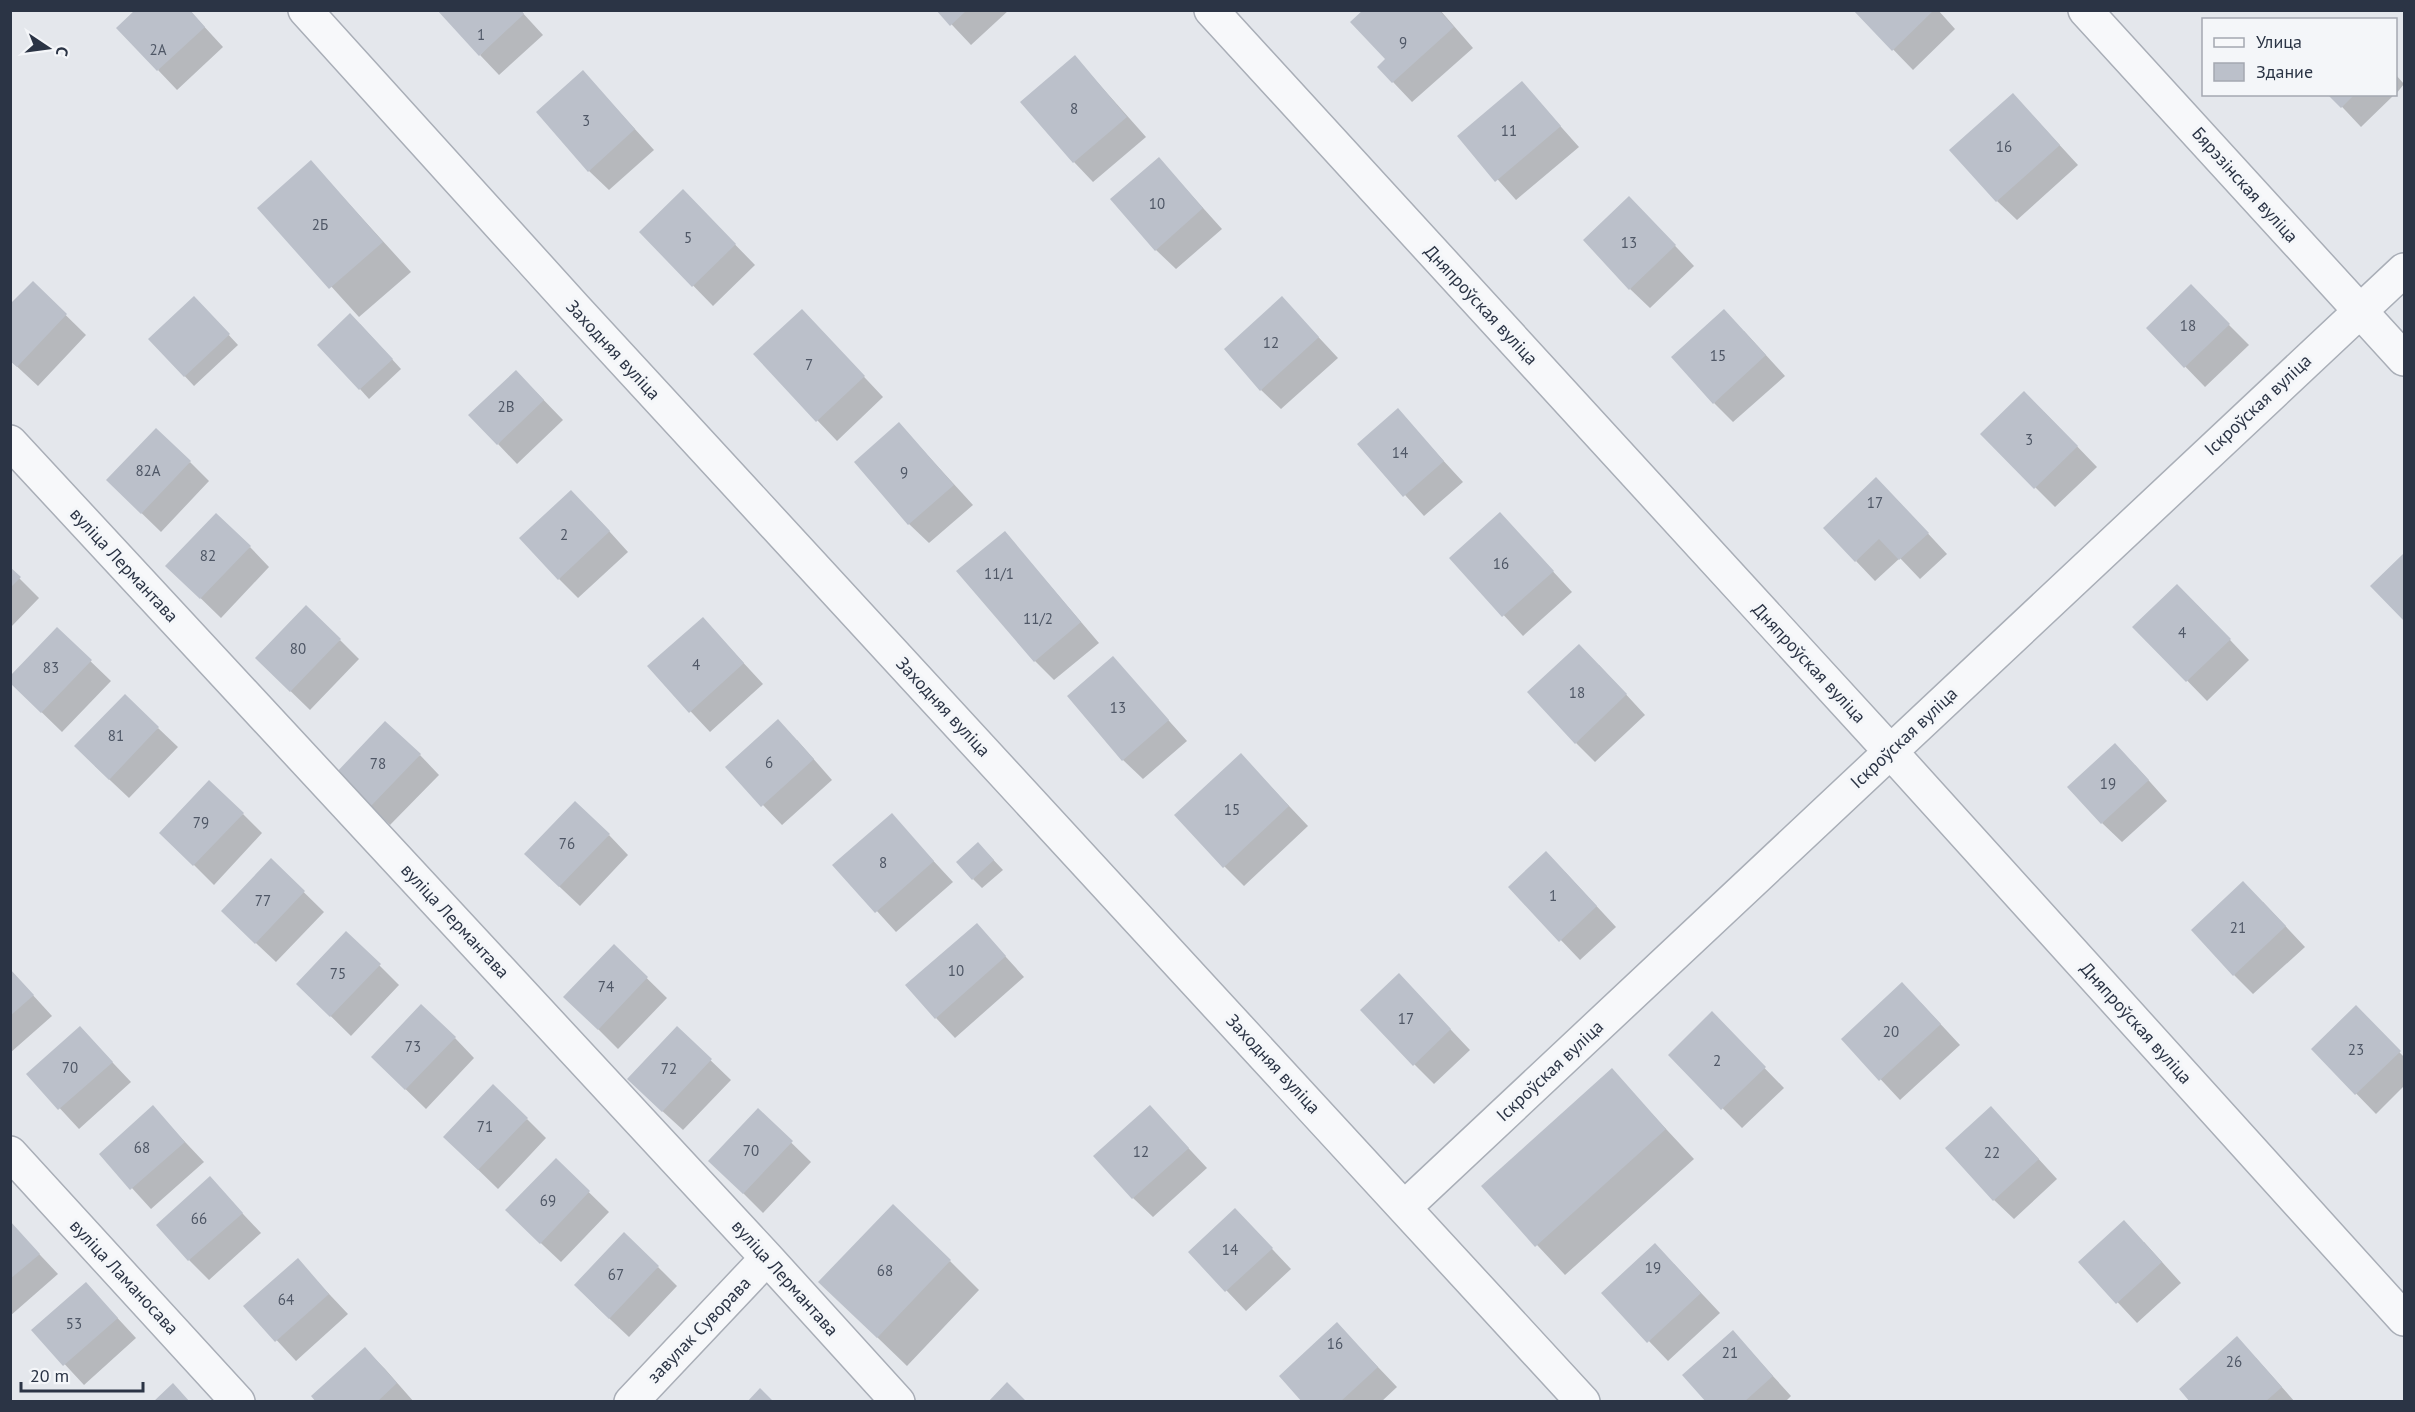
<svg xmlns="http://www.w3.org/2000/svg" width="2415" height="1412" viewBox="0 0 2415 1412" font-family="'PT Sans',sans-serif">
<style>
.shadow{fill:#0003}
.building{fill:#bbc0ca}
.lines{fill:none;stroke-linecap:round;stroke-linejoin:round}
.street-casing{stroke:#a9aeb7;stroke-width:36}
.street{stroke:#f7f8fa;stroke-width:33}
.labels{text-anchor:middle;stroke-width:6;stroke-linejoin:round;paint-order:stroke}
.number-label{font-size:15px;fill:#4f5766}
.street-label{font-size:18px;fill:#2b3445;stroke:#f4f6f9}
</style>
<rect width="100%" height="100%" fill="#e4e7ec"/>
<path class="shadow" d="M189 10 223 47 177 90 158 70Z
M520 10 543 35 499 75 480 55Z
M938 10H1009L971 45Z
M1365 10H1440L1473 48 1412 102 1393 82 1387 60Z
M1855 10H1938L1955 29 1913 70Z
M1075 57 1146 137 1093 182 1074 162Z
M583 72 654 150 609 190 589 171Z
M2396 75 2404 84 2396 94Z
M1522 83 1579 147 1516 200 1459 136Z
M2330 94H2395L2361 127Z
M2032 115 2078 165 2017 220 1997 201Z
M1159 159 1222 229 1176 269 1156 250Z
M311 162 411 272 359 317 260 208Z
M683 191 755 265 713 306 641 232Z
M1649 218 1694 266 1650 308 1630 289Z
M33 283 86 335 38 386 10 360Z
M2191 287 2249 345 2205 387 2148 328Z
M1282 298 1338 358 1281 409 1261 390Z
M203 307 238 345 194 386 150 339Z
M360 324 401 369 369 399 360 389Z
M821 331 883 397 837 441 755 355Z
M1744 331 1785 376 1733 422 1714 403Z
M536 392 563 420 517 464 498 444Z
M1397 410 1463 482 1424 516 1359 444Z
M2044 412 2097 467 2055 507 1982 434Z
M899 424 973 505 929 543 909 524Z
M190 462 209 481 161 532 128 500Z
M1896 499 1947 554 1920 579 1900 558 1875 581 1856 561Z
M591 511 628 552 578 598 559 579Z
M1500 514 1572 592 1523 636 1451 558Z
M1005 533 1099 643 1054 680 1035 661Z
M250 547 269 567 221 618 187 585Z
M2404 555V619L2373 586Z
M10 569 39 598 10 628Z
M2197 605 2249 660 2207 701 2135 627Z
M703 619 763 684 710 732 649 667Z
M57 629 111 681 62 732 28 699Z
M340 640 359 659 310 710 277 678Z
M1113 658 1187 741 1143 779 1123 760Z
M1599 665 1645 715 1595 762 1576 743Z
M158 728 178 747 129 798 95 766Z
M797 740 832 780 782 825 727 767Z
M420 755 439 775 390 825 357 793Z
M2135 765 2167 801 2122 842 2102 823Z
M1260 775 1308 826 1244 886 1224 866Z
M243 814 262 833 214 885 181 852Z
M891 815 953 882 896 932 835 865Z
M609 835 628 855 580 906 546 874Z
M988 854 1003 870 982 888 973 879Z
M271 860 324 912 276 962 242 930Z
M1565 872 1616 927 1580 960 1510 887Z
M2263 902 2305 947 2253 994 2234 975Z
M977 925 1024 977 955 1038 936 1018Z
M614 946 667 998 618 1049 585 1016Z
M379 965 399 985 351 1036 298 984Z
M10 970 52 1016 10 1053Z
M1418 995 1470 1050 1434 1084 1414 1064Z
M1921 1003 1960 1045 1900 1100 1843 1039Z
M2356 1007 2404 1057V1086L2376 1114 2313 1049Z
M1712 1014 1784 1088 1742 1128 1670 1055Z
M80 1028 131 1082 79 1129 28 1074Z
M677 1028 731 1080 683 1130 648 1098Z
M455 1038 474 1058 426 1109 392 1076Z
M1612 1071 1694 1159 1565 1275 1483 1187Z
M1150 1107 1207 1168 1153 1217 1133 1198Z
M153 1108 204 1162 151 1209 101 1154Z
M758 1110 811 1162 763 1213 730 1180Z
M527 1119 546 1138 498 1189 465 1157Z
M2010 1128 2057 1179 2014 1219 1994 1200Z
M556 1160 609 1212 561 1262 527 1230Z
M210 1179 261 1233 209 1280 189 1260Z
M10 1223 58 1274 10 1316Z
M1254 1230 1291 1269 1246 1311 1190 1252Z
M2144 1242 2181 1283 2137 1323 2080 1262Z
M297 1260 348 1314 296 1361 245 1306Z
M950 1261 979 1290 907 1366 850 1311Z
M1674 1264 1720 1313 1668 1361 1603 1293Z
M658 1267 677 1286 629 1337 595 1305Z
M86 1284 136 1338 84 1385 33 1330Z
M1337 1324 1397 1387 1381 1402H1304Z
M1733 1332 1791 1396 1785 1402H1708Z
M365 1349 385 1369 414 1402H318Z
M2256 1358 2295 1402H2192Z"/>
<path class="building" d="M135 10H190L205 27 157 71 116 28Z
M437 10H521L524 14 479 56Z
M936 10H967L950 26Z
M1363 10H1439L1454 27 1392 83 1377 67 1385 59 1350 22Z
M1853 10H1934L1892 51Z
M1075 55 1127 117 1073 163 1020 102Z
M583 70 635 129 588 172 536 112Z
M1522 81 1561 126 1495 182 1457 136Z
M2013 93 2060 145 1996 202 1949 150Z
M2327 94H2355L2341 108Z
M1159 157 1203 208 1155 251 1110 199Z
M311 160 383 242 329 289 257 208Z
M683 189 736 244 692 287 639 232Z
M1629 196 1676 245 1629 290 1583 240Z
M33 281 67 314 17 367 10 361V304Z
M2191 284 2230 324 2184 368 2146 328Z
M194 296 230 334 184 377 148 339Z
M1282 296 1319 337 1260 391 1224 349Z
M802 309 865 376 816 422 753 354Z
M1724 309 1766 355 1713 404 1671 357Z
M350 313 393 359 359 390 317 345Z
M516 370 544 400 497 445 468 415Z
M2024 391 2078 446 2034 489 1980 434Z
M1398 408 1444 461 1403 497 1357 444Z
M899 422 954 485 908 525 854 462Z
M156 428 191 461 141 514 106 480Z
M1876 477 1929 533 1899 560 1879 539 1855 562 1823 528Z
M571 490 610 531 558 580 519 538Z
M1500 512 1554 571 1502 617 1449 558Z
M216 513 251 546 200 599 165 566Z
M1005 531 1081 622 1034 662 956 571Z
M2404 553V621L2370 586Z
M10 567 21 577 10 588Z
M2177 584 2231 639 2186 682 2132 627Z
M306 605 341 639 290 692 255 658Z
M703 617 744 663 689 713 647 666Z
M57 627 92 660 41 713 10 683V676Z
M1579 644 1627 694 1575 744 1527 692Z
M1113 656 1169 720 1122 761 1067 696Z
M125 694 159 727 109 780 74 746Z
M778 719 814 759 761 807 725 767Z
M385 721 421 754 370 807 335 774Z
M2115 743 2149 780 2101 824 2067 787Z
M1241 753 1289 806 1223 868 1174 815Z
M209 780 244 813 193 866 159 833Z
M575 801 610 834 559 887 524 854Z
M892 813 934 861 875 913 832 865Z
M978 842 994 860 972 880 956 862Z
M1546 851 1597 906 1559 942 1508 887Z
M271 858 305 891 255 944 221 911Z
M2243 881 2286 926 2233 976 2191 930Z
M977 923 1006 956 935 1019 905 985Z
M346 931 381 964 330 1017 296 984Z
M614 944 648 977 598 1030 563 997Z
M10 969 34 995 10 1016Z
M1399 973 1451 1029 1413 1066 1360 1010Z
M1902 982 1941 1024 1879 1081 1841 1039Z
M421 1004 456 1037 405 1090 371 1057Z
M2356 1005 2401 1051 2355 1095 2311 1049Z
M1712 1011 1766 1067 1721 1110 1668 1055Z
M80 1026 113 1062 58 1110 26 1074Z
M677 1026 712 1059 662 1112 627 1079Z
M1612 1068 1666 1129 1535 1247 1481 1186Z
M493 1084 528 1118 478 1170 443 1137Z
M153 1105 185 1142 130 1190 99 1154Z
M1150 1105 1189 1148 1132 1199 1093 1156Z
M1991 1106 2039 1159 1993 1201 1945 1148Z
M758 1108 793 1141 743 1194 708 1161Z
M556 1158 590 1191 540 1244 505 1210Z
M210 1176 243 1213 188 1261 156 1225Z
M893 1204 951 1260 877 1338 818 1282Z
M1235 1208 1273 1248 1225 1292 1188 1252Z
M2124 1220 2162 1262 2116 1304 2078 1262Z
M10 1221 40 1254 10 1279Z
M624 1232 659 1266 609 1319 574 1285Z
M1655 1243 1701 1293 1647 1343 1601 1293Z
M298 1258 329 1294 275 1342 243 1306Z
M86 1282 118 1318 63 1366 31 1330Z
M1337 1322 1378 1367 1340 1402H1302L1279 1376Z
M1733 1330 1773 1376 1744 1402H1706L1682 1375Z
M2237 1336 2282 1387 2265 1402H2190L2179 1389Z
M365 1347 397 1383 377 1402H316L311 1396Z
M1007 1382 1027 1402H988Z
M173 1383 190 1402H153Z
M760 1388 774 1402H747Z"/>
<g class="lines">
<g class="street-casing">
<path id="street" d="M305 10 575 308 1583 1402
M1211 10 1890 751 2404 1319
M2085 10 2404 359
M10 442 767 1258 898 1402
M10 1153 238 1402
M1405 1207 2404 270
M631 1402 767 1258"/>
</g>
<use href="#street" class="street"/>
</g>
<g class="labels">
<g class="number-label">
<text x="481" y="40">1</text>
<text x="1403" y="48">9</text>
<text x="158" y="55">2А</text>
<text x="1074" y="114">8</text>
<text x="586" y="126">3</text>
<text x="1509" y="136">11</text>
<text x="2004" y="152">16</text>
<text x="1157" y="209">10</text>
<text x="320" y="230">2Б</text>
<text x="688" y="243">5</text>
<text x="1629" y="248">13</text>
<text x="2188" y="331">18</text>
<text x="1271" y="348">12</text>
<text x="1718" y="361">15</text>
<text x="809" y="370">7</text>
<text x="506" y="412">2В</text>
<text x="2029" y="445">3</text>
<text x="1400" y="458">14</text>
<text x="148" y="476">82А</text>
<text x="904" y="478">9</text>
<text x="1875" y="508">17</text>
<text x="564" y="540">2</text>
<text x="208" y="561">82</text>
<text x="1501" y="569">16</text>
<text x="999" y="579">11/1</text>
<text x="1038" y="624">11/2</text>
<text x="2182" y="638">4</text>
<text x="298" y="654">80</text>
<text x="696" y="670">4</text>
<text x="51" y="673">83</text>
<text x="1577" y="698">18</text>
<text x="1118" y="713">13</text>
<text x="116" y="741">81</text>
<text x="769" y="768">6</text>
<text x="378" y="769">78</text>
<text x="2108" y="789">19</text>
<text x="1232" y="815">15</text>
<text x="201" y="828">79</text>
<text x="567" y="849">76</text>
<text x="883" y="868">8</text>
<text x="1553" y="901">1</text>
<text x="263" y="906">77</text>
<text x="2238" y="933">21</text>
<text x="956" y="976">10</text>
<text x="338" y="979">75</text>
<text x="606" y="992">74</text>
<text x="1406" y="1024">17</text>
<text x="1891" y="1037">20</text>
<text x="413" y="1052">73</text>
<text x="2356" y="1055">23</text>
<text x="1717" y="1066">2</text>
<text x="70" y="1073">70</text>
<text x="669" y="1074">72</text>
<text x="485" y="1132">71</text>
<text x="142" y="1153">68</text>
<text x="751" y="1156">70</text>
<text x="1141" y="1157">12</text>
<text x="1992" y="1158">22</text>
<text x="548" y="1206">69</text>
<text x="199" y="1224">66</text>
<text x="1230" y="1255">14</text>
<text x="1653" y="1273">19</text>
<text x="885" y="1276">68</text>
<text x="616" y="1280">67</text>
<text x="286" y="1305">64</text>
<text x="74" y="1329">53</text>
<text x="1335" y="1349">16</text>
<text x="1730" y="1358">21</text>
<text x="2234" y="1367">26</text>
</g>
<g class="street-label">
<text transform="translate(2245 185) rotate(48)" y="6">Бярэзінская вуліца</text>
<text transform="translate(1481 305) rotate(47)" y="6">Дняпроўская вуліца</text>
<text transform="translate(613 350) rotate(47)" y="6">Заходняя вуліца</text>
<text transform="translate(2258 405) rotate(-43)" y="6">Іскроўская вуліца</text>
<text transform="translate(124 565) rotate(47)" y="6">вуліца Лермантава</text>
<text transform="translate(1809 663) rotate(47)" y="6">Дняпроўская вуліца</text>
<text transform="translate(943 707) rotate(47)" y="6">Заходняя вуліца</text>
<text transform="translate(1904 738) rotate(-43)" y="6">Іскроўская вуліца</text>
<text transform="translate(455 921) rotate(47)" y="6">вуліца Лермантава</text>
<text transform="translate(2136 1023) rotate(48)" y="6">Дняпроўская вуліца</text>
<text transform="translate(1273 1064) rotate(47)" y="6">Заходняя вуліца</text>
<text transform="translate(1550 1071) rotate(-43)" y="6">Іскроўская вуліца</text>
<text transform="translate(124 1277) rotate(47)" y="6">вуліца Ламаносава</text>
<text transform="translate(785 1278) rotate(48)" y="6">вуліца Лермантава</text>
<text transform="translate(699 1330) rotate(-46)" y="6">завулак Суворава</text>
</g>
</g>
<rect width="2415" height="1412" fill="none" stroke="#2b3445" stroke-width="24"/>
<rect x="2202" y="18" width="195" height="78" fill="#f4f6f9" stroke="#a4a8b1" stroke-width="1.5"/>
<rect x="2214" y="38" width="30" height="9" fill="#f7f8fa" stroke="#a4a8b1" stroke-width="1.5"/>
<text x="2256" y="48" font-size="18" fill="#2b3445">Улица</text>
<rect x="2214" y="63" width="30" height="18" fill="#bbc0ca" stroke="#a4a8b1" stroke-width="1.5"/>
<text x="2256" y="78" font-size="18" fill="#2b3445">Здание</text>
<g transform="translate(48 48) rotate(103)" stroke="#f4f6f9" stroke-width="4.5" paint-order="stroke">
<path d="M0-4.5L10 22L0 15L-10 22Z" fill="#2b3445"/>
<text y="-9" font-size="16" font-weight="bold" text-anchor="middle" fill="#2b3445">С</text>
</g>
<path d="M21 1382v9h122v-9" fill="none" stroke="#2b3445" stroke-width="3"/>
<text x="30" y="1382" font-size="18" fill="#2b3445" stroke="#f4f6f9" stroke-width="4.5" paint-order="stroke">20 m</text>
</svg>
